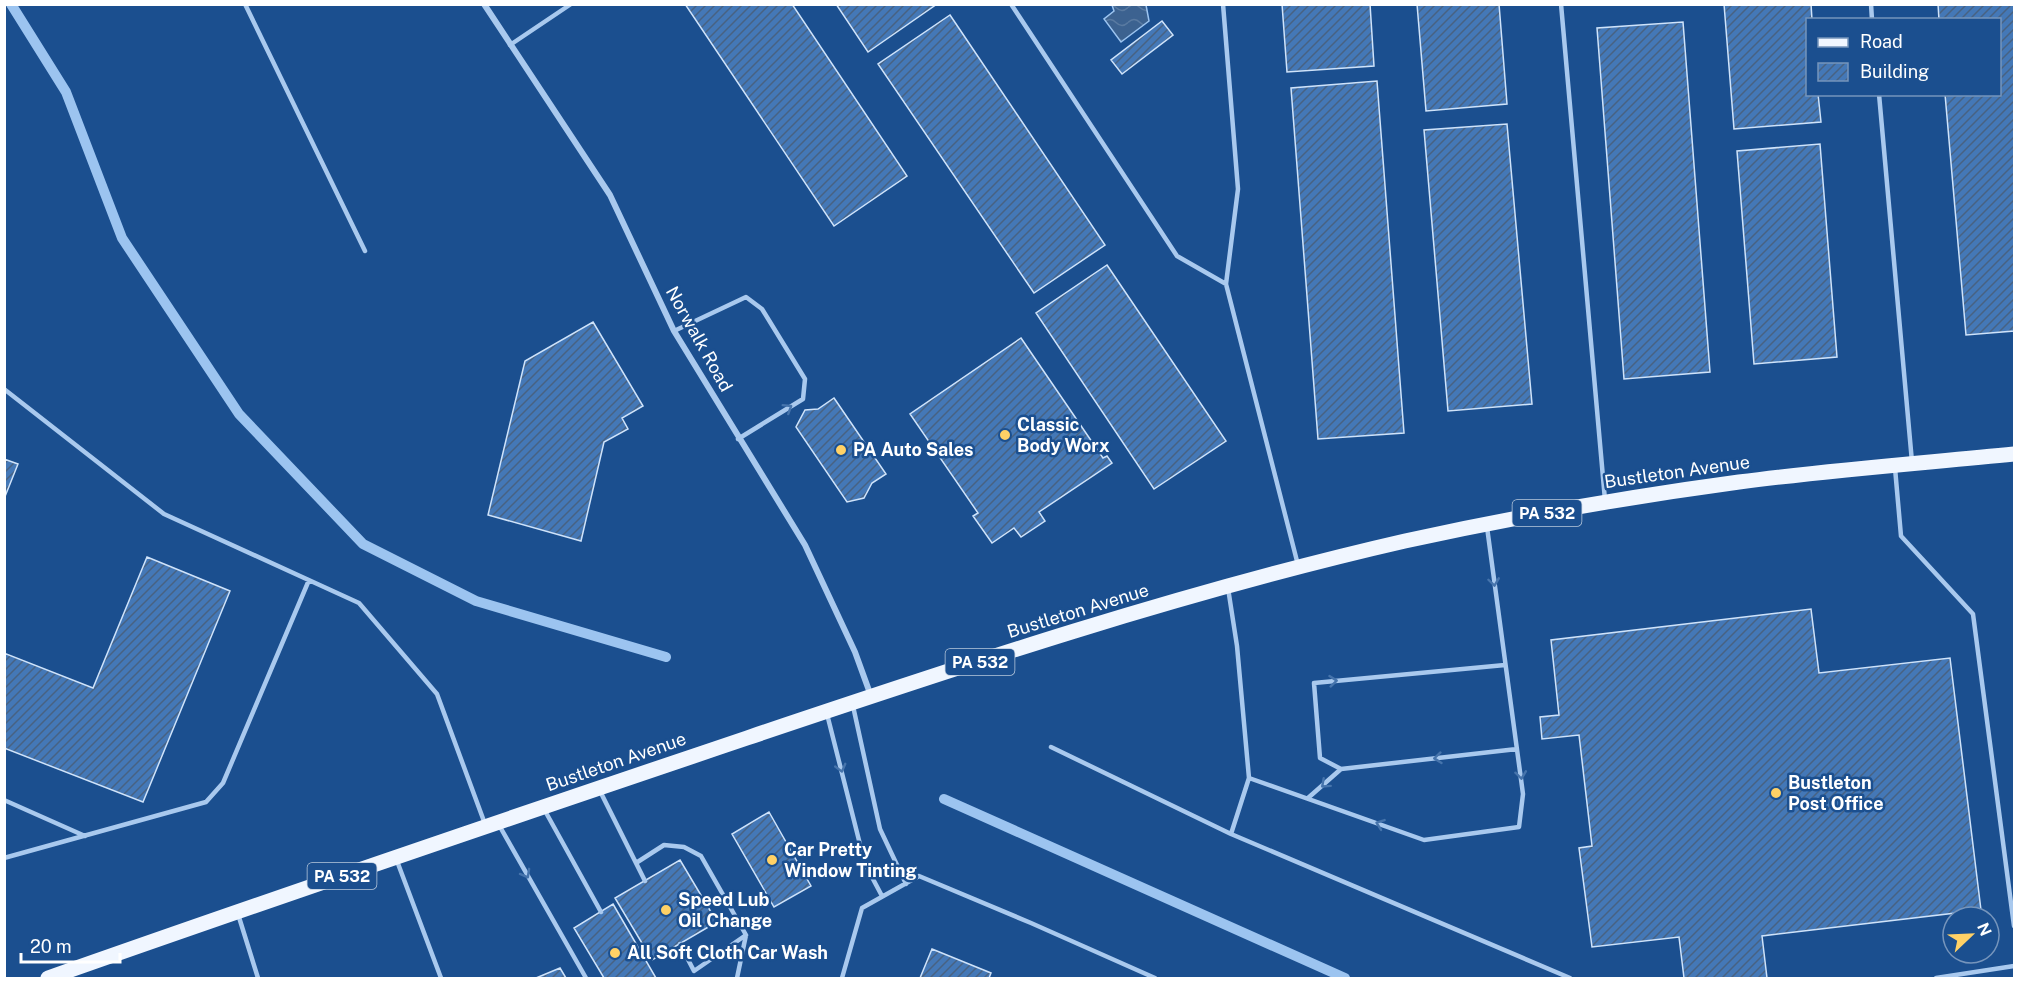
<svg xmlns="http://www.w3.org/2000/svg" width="2019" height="983" viewBox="0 0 2019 983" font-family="'Public Sans',sans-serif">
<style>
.water{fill:url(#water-waves);stroke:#9cc4f0;stroke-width:1.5}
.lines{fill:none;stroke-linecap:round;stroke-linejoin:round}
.stream{stroke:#9cc4f0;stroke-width:10}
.building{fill:url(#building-hatch);stroke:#cfe3fa;stroke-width:1.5}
.service{stroke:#a9c9ee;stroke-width:4.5}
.minor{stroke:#a9c9ee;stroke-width:6}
.primary{stroke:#f0f6ff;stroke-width:15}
.oneway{stroke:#4674ac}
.poi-dot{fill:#ffd166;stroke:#1b4f8f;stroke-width:2}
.labels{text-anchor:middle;stroke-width:5;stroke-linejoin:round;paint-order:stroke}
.shield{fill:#1b4f8f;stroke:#bbcadd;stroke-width:1.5}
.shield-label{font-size:16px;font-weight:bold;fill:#fff}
.street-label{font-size:18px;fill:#fff;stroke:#1b4f8f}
.poi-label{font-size:18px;font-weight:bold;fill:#fff;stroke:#1b4f8f;text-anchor:start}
</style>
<defs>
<pattern id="water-waves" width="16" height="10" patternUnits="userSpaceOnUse" patternTransform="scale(1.5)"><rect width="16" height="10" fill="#3c6290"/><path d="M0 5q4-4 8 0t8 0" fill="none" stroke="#597aa1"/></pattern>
<pattern id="building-hatch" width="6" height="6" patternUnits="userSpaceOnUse" patternTransform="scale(1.5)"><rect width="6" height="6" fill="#4478b7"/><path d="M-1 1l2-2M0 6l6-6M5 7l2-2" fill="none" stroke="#486282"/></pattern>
</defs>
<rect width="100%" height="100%" fill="#1b4f8f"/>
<path class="water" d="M1146 5 1149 21 1121 42 1104 19 1114 11 1112 5Z"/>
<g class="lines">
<path class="stream" d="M11 4 66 92 122 238 239 414 363 544 476 601 666 657
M944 799 1345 978"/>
</g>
<path class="building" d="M685 4H792L907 176 834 226Z
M836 4H937L868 52Z
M1282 4H1370L1374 66 1287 72Z
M1417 4H1499L1507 104 1426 111Z
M1724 4H1811L1812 20H1808V94H1818L1821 122 1734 129Z
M1938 4H2014V331L1966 335 1945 94H2000V20H1939Z
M950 15 1105 245 1034 293 878 64Z
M1162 21 1173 35 1122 74 1111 60Z
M1683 22 1710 372 1624 379 1597 28Z
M1377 81 1404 433 1318 439 1291 88Z
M1507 124 1532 404 1448 411 1424 130Z
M1820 144 1837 357 1754 364 1737 151Z
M1107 265 1226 441 1154 489 1036 313Z
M593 322 643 406 622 418 628 429 604 442 581 541 488 515 525 361Z
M1021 338 1103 458 1107 456 1112 463 1039 512 1045 521 1021 537 1014 528 992 543 973 516 978 513 910 414Z
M834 398 886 474 872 483 864 498 847 502 796 427 805 410 818 409Z
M4 459 18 464 4 499Z
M147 557 230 591 143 802 4 748V653L93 688Z
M1811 609 1819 673 1950 658 1981 910 1762 936 1767 978H1684L1679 937 1592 947 1579 848 1592 846 1579 735 1542 739 1540 717 1559 715 1551 640Z
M769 812 811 886 774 907 732 834Z
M680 860 717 922 652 960 615 898Z
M613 904 656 978H604L574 928Z
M932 949 991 973 989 978H920Z
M560 968 566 978H536Z"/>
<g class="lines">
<path class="service" d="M245 4 365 251
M1011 4 1177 256 1226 284
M1223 4 1238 189 1226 284 1298 565
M1561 4 1605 500
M1871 4 1872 20
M510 45 571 4
M1879 94 1912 462
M674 331 746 297 762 309 805 379 803 399 738 439
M4 389 164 514 359 603 437 694 485 824
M1895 468 1901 536 1973 614 2014 926
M1505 665 1314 683 1320 758 1341 769 1517 749
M853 706 880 829 906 884
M827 714 865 864 882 896
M1051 747 1231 834 1249 778 1237 646 1228 588
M1249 778 1424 840 1519 827 1523 794 1487 527
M600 791 636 863 664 845 684 847 701 856 746 935 737 978
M1308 798 1341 769
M4 800 85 836
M544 809 601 912
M499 825 586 978
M1231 834 1570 978
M4 858 206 802 223 783 309 580
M397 861 441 978
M636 863 645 881
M238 914 258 978
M680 944 694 971 746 935
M842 978 862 908 919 876 1031 923 1155 978
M1936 978 2014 966"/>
<path class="minor" d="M484 4 610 195 674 331 805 545 855 652 871 696"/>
<path class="primary" d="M48 978C280 896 513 817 747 738 964 665 1182 592 1405 541 1515 517 1627 497 1739 482 1830 470 1923 463 2014 454"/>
</g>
<defs><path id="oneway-chevron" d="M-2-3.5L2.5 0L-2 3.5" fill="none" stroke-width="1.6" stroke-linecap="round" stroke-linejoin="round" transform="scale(1.5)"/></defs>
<g class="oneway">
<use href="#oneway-chevron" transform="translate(788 408) rotate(-32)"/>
<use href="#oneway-chevron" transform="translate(1494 582) rotate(82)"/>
<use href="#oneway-chevron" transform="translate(1333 681) rotate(-6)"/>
<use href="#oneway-chevron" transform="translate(1438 758) rotate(174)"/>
<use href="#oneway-chevron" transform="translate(841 768) rotate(75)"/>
<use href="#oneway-chevron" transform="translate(1521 775) rotate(83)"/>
<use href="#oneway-chevron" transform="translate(1325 784) rotate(138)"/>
<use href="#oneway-chevron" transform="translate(1380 824) rotate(-160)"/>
<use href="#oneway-chevron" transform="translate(526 874) rotate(61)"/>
</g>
<g class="poi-dot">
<circle cx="1005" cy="435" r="6"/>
<circle cx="841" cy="450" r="6"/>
<circle cx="1776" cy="793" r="6"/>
<circle cx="772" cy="860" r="6"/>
<circle cx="666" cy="910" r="6"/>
<circle cx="615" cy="953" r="6"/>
</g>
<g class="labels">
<g class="shield">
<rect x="1512.5" y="500" width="69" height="26" rx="4.5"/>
<rect x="945.5" y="649" width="69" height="26" rx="4.5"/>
<rect x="307.5" y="863" width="69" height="26" rx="4.5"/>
</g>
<g class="shield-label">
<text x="1547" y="519">PA 532</text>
<text x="980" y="668">PA 532</text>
<text x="342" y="882">PA 532</text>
</g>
<g class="street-label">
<text transform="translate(699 339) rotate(61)" y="6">Norwalk Road</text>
<text transform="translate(1677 472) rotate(-8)" y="6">Bustleton Avenue</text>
<text transform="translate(1078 611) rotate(-17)" y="6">Bustleton Avenue</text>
<text transform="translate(616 762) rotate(-19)" y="6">Bustleton Avenue</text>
</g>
<g class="poi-label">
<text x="1017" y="431">Classic<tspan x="1017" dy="21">Body Worx</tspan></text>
<text x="853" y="456">PA Auto Sales</text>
<text x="1788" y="789">Bustleton<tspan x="1788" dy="21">Post Office</tspan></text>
<text x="784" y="856">Car Pretty<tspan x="784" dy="21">Window Tinting</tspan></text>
<text x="678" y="906">Speed Lub<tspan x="678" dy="21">Oil Change</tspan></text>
<text x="627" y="959">All Soft Cloth Car Wash</text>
</g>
</g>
<rect width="2019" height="983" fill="none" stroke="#ffffff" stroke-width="12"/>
<rect x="1806" y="18" width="195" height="78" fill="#1b4f8f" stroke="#7695bc" stroke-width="1.5"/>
<rect x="1818" y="38" width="30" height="9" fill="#f0f6ff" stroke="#7695bc" stroke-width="1.5"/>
<text x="1860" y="48" font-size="18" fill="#ffffff">Road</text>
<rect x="1818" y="63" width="30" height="18" fill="url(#building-hatch)" stroke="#7695bc" stroke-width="1.5"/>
<text x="1860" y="78" font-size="18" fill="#ffffff">Building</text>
<g transform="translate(1971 935) rotate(67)"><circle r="28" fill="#1b4f8f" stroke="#7695bc" stroke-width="1.5"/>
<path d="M0-4.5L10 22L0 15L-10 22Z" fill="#ffd166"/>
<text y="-9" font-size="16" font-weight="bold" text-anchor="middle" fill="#ffffff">N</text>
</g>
<path d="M21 953v9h99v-9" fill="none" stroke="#ffffff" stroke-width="3"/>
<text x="30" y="953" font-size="18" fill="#ffffff" stroke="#1b4f8f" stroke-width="4.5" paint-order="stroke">20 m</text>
</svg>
